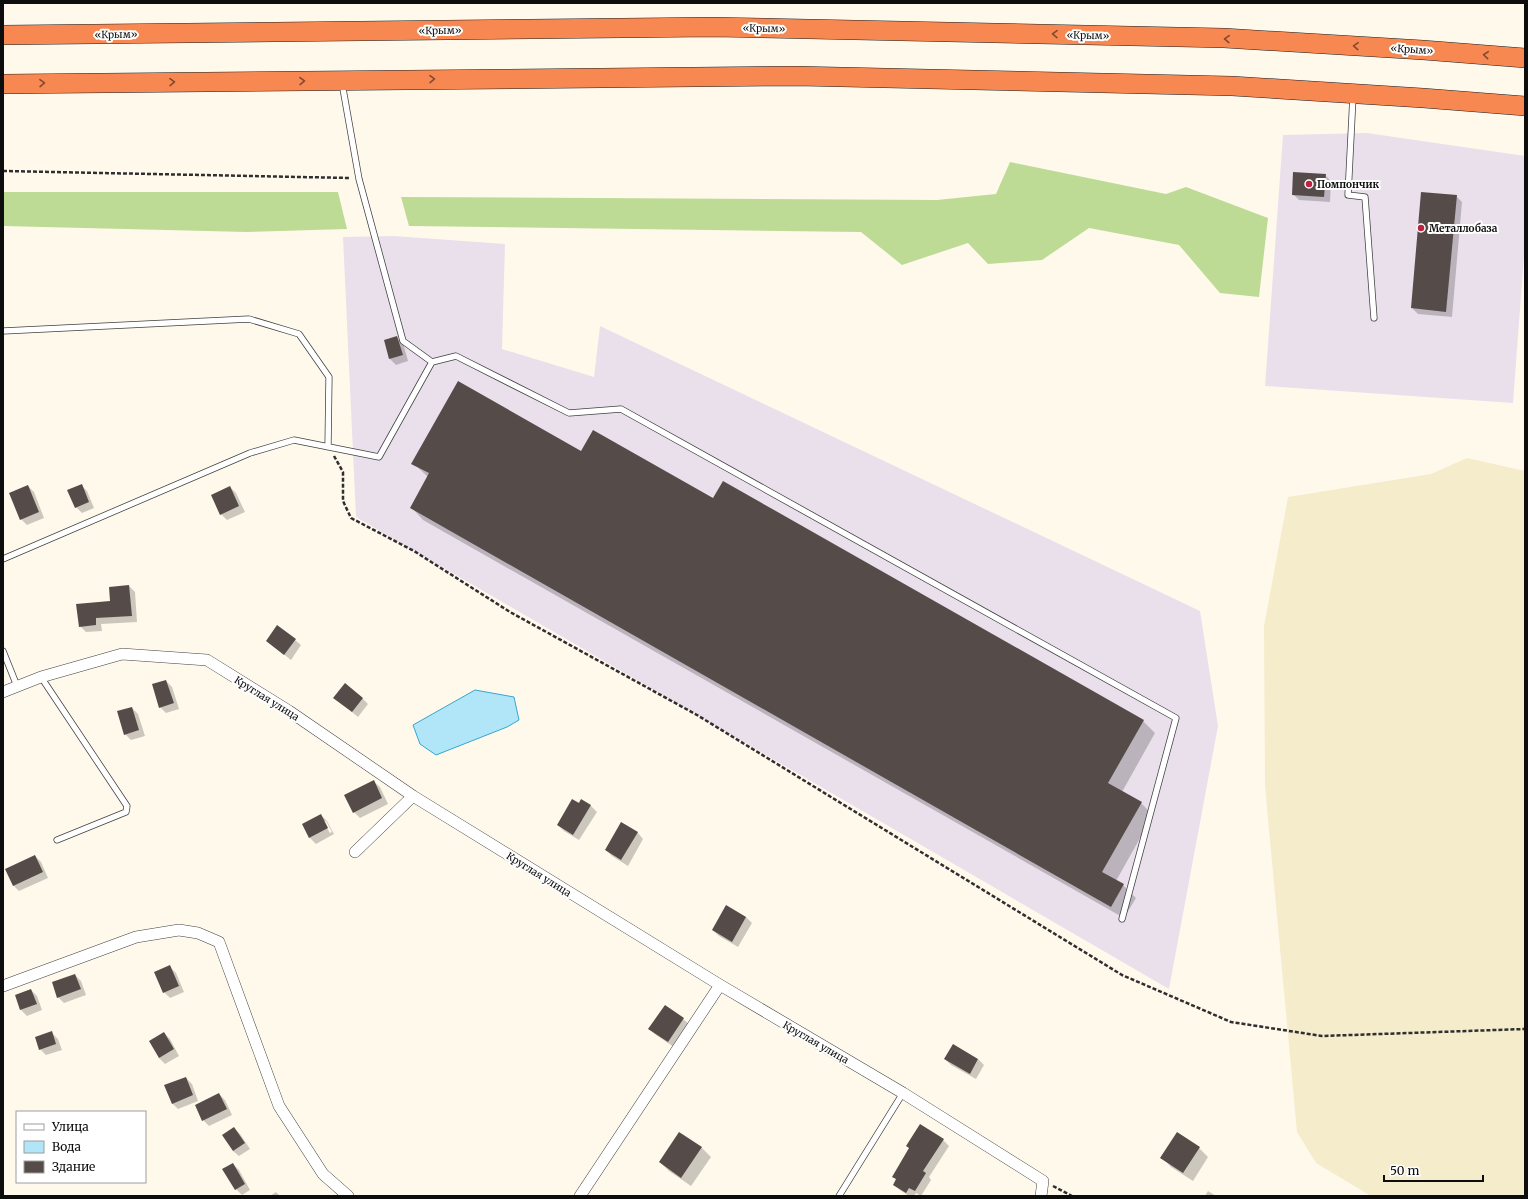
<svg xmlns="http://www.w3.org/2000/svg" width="1528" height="1199" viewBox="0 0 1528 1199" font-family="Merriweather,serif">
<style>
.industrial{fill:#e9e0ec}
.farmland{fill:#f5eccc}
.forest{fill:#bddb95}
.water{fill:#b0e6f7;stroke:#36a6cf}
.shadow{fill:#0003;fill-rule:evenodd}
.building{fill:#554c49}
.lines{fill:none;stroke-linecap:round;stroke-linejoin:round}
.service-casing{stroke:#404040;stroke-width:7}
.minor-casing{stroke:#404040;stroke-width:12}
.motorway-casing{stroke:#1e1e1e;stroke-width:20}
.path{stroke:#2f2f2f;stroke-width:2.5;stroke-dasharray:4 2;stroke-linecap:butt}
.service{stroke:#fff;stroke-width:5.5}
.minor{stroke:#fff;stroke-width:11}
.motorway{stroke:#f78852;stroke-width:19}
.oneway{stroke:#824a30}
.poi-dot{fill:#bf223e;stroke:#fff;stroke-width:1.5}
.labels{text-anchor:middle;stroke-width:4;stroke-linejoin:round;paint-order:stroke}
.street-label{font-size:10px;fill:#0d0d0d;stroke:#fff}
.poi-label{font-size:10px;font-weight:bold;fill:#0d0d0d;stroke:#fff;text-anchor:start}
</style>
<rect width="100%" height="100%" fill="#fff9ec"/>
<path class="industrial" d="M1367 133 1525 156V242L1513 403 1265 386 1283 135Z
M394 236 505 244 502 349 594 377 600 326 1200 611 1218 726 1169 989 356 517 343 237Z"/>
<path class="farmland" d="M1467 458 1525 471V1196H1371L1316 1163 1297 1132 1265 786 1264 626 1288 497 1431 474Z"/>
<path class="forest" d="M1010 162 1166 194 1186 187 1268 218 1259 297 1220 293 1179 245 1089 228 1042 260 988 264 968 243 902 265 861 232 409 226 401 197 937 200 996 194Z
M3 192H338L347 229 247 232 3 226Z"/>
<path class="water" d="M475 690 514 697 519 720 507 727 436 755 420 744 413 725Z"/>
<path class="shadow" d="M1325 175 1331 181 1330 202 1299 200 1293 194Z
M1456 196 1462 202 1452 317 1418 314 1412 308Z
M397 338 403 343 408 361 396 365 390 359Z
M582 452 714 500 1143 721 1155 733 1122 792 1141 803 1153 815 1116 881 1123 885 1136 898 1124 918 423 520 411 507 428 477 413 463Z
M81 485 87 491 94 508 82 513 76 507Z
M28 486 34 492 44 518 27 525 21 519Z
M230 487 236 493 245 512 227 520 221 514Z
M129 586 135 592 137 622 101 624 102 631 86 632 80 626Z
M295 640 301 645 291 660 267 641Z
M166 681 172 687 179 709 166 713 160 707Z
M335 698H362L368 704 358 717Z
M132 708 138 714 145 736 131 740 125 734Z
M374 782 380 787 388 804 360 818 354 812Z
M581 800 591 806 597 812 579 840 564 831 558 825Z
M321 815 327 821 334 834 316 844 310 838 303 824ZM323 821H326L332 832 330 833Z
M622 823 638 833 643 839 628 866 612 856 606 850Z
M35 856 41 862 48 878 19 891 13 885Z
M727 906 746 917 752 923 738 947 719 936 713 930Z
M170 967 176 973 184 992 170 998 164 992Z
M75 975 81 981 86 995 64 1003 58 997Z
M31 990 37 996 42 1010 27 1016 21 1010 16 995Z
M683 1019 689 1024 674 1047 656 1035 650 1029Z
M52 1033 58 1039 62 1050 46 1055 40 1049Z
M164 1033 170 1039 179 1056 165 1064 159 1058Z
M945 1059H978L984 1065 976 1079 951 1065Z
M186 1078 192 1084 198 1101 178 1109 172 1103Z
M219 1094 225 1100 232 1115 209 1126 203 1120Z
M234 1128 240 1134 250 1149 239 1156 233 1151Z
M680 1133 702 1148 711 1157 691 1186 669 1171 660 1162Z
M943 1140 949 1146 929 1177 931 1180 921 1196 916 1193 914 1196H909L900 1190 894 1185 897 1180 894 1177Z
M1199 1148 1208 1157 1193 1181 1171 1167 1162 1157Z
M233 1164 239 1170 250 1190 242 1195 236 1189Z
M1208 1191 1216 1196H1205Z
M276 1192 280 1196H270Z"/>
<path class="building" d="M1293 172 1326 174 1324 197 1292 195Z
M1421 192 1457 195 1446 312 1411 308Z
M397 336 403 355 389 359 384 340Z
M458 381 581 451 593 430 713 498 723 481 1144 720 1108 783 1142 802 1102 872 1124 884 1111 907 410 508 429 473 411 464Z
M82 484 89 502 75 508 67 490Z
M28 485 39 512 20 520 9 493Z
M230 486 239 506 220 515 211 495Z
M129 585 132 616 96 618V625L79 627 76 604 110 601 109 587Z
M277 625 296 639 284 655 266 641Z
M166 680 174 703 159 708 152 684Z
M345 683 363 698 352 712 333 698Z
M132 707 139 730 124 735 117 711Z
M374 780 382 798 353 813 344 795Z
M572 799 579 803 581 799 591 805 573 835 557 825Z
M321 814 328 828 309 838 302 824Z
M621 822 638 832 621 860 605 850Z
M35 855 43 872 13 886 5 869Z
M726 905 746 917 732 942 712 930Z
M170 965 179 986 163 993 154 972Z
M75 974 81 989 57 998 52 982Z
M31 989 37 1004 20 1010 15 995Z
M665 1005 684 1018 668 1042 648 1029Z
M52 1031 56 1044 39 1050 35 1037Z
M164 1032 174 1049 159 1058 149 1041Z
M953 1044 978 1059 970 1074 944 1059Z
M186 1077 193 1095 172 1104 164 1085Z
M219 1093 227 1109 202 1121 195 1105Z
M920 1124 944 1139 923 1171 926 1173 915 1191 909 1188 906 1193 893 1185 896 1179 892 1177 909 1148 906 1146Z
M234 1127 245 1143 233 1151 222 1135Z
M679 1132 702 1147 681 1178 659 1162Z
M1177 1132 1200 1147 1183 1173 1160 1158Z
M233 1163 245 1184 235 1190 222 1169Z"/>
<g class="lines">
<g class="service-casing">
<path id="service" d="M342 83 359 179 403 341 432 362
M1353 96 1348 195 1365 197 1374 318
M3 331 249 319 299 334 329 377 328 447
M3 559 250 453 294 440 379 457 432 362 456 356 569 413 621 409 1176 718 1122 919
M3 651 17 686
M41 677 127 806 126 812 57 840
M839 1196 903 1093"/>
</g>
<g class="minor-casing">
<path id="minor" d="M3 692 41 677 122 654 207 660 289 711 413 796 720 985 903 1093 1043 1181 1041 1196
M355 852 413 796
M3 986 136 937 179 930 198 933 219 942 279 1106 323 1174 348 1196
M580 1196 720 985"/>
</g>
<g class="motorway-casing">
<path id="motorway" d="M3 35 713 27 1224 38 1423 50 1525 58
M3 84 797 76 1232 86 1423 98 1525 106"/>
</g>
<path class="path" d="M3 171 350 178
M334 456 343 472V501L351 518 414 551 510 612 697 715 1122 975 1231 1022 1322 1036 1525 1029
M1053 1186 1072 1196"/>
<use href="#service" class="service"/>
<use href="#minor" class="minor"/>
<use href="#motorway" class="motorway"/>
</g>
<defs><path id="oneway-chevron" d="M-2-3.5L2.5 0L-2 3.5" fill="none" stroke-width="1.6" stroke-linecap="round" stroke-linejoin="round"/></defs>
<g class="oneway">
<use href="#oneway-chevron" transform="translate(1055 34) rotate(-179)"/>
<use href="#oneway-chevron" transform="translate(1227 39) rotate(-177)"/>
<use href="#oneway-chevron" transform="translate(1356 46) rotate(-177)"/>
<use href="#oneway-chevron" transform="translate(1486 55) rotate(-175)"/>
<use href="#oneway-chevron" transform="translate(432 79) rotate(-1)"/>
<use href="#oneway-chevron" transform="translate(302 81) rotate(-1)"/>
<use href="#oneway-chevron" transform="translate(172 82) rotate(-1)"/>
<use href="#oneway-chevron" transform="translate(42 83) rotate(-1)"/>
</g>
<g class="poi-dot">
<circle cx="1309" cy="184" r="4"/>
<circle cx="1421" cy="228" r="4"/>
</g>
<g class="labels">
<g class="street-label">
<text transform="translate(764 28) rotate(1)" y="4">«Крым»</text>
<text transform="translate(440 30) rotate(-1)" y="4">«Крым»</text>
<text transform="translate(116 34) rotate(-1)" y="4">«Крым»</text>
<text transform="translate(1088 35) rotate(1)" y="4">«Крым»</text>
<text transform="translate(1412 49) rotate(4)" y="4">«Крым»</text>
<text transform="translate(267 698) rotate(32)" y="4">Круглая улица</text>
<text transform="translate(539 874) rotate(32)" y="4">Круглая улица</text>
<text transform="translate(816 1042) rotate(30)" y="4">Круглая улица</text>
</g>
<g class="poi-label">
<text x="1317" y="188">Помпончик</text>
<text x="1429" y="232">Металлобаза</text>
</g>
</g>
<rect width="1528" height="1199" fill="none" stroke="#0d0d0d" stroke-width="8"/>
<rect x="16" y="1111" width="130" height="72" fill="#ffffff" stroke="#9e9e9e"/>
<rect x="24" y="1124" width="20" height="6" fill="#ffffff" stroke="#9e9e9e"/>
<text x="52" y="1131" font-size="12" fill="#0d0d0d">Улица</text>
<rect x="24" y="1141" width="20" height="12" fill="#b0e6f7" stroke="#9e9e9e"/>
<text x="52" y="1151" font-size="12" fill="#0d0d0d">Вода</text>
<rect x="24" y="1161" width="20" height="12" fill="#554c49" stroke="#9e9e9e"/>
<text x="52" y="1171" font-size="12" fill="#0d0d0d">Здание</text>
<path d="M1384 1175v6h99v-6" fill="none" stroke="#0d0d0d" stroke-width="2"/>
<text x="1390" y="1175" font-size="12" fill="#0d0d0d" stroke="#ffffff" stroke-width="3" paint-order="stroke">50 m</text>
</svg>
